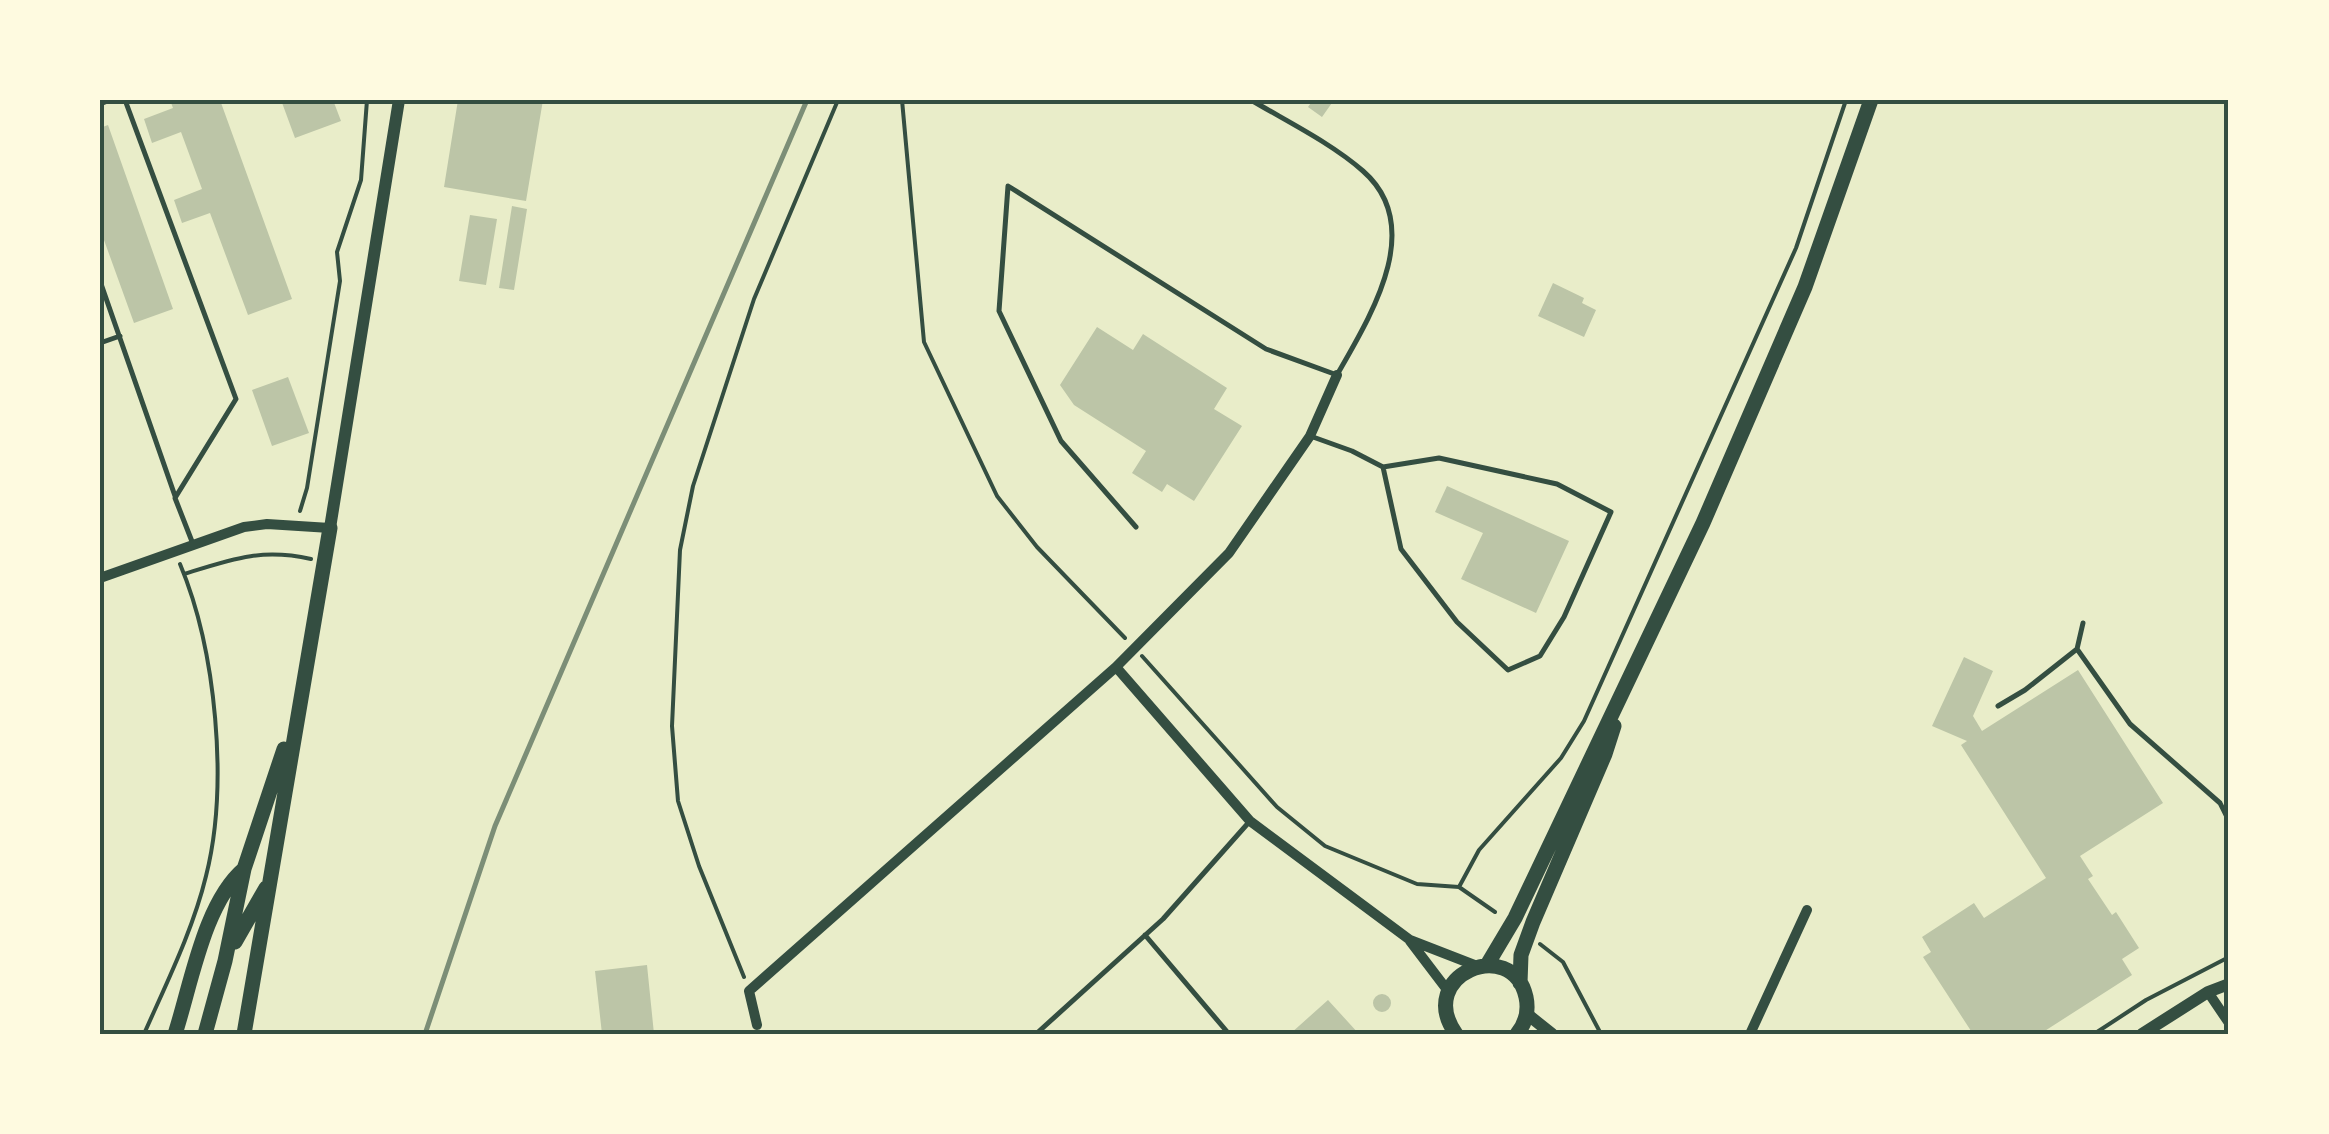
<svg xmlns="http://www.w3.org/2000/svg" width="2329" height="1134" viewBox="0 0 2329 1134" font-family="'PT Sans',sans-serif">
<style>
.building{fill:#bcc5a7}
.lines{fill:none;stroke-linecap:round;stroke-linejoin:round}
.path{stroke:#344e41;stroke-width:4}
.service{stroke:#344e41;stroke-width:5}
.minor{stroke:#344e41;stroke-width:10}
.tertiary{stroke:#344e41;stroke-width:12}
.secondary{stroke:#344e41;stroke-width:15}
.rail{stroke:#7c8e77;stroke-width:5}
.neatline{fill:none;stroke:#344e41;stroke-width:4}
</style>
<rect width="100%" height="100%" fill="#e9edc9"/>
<path class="building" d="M170 100H220L292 299 248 315 210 213 182 223 174 200 202 189 181 132 152 143 144 119 173 108Z
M281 100H333L341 121 295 138Z
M458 100H543L526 201 444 187Z
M1313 100H1334L1322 117 1308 107Z
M108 125 173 309 134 323 100 229V128Z
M512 206 527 209 514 290 499 288Z
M470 215 497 219 486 285 459 281Z
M1553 283 1584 298 1582 303 1596 310 1584 337 1538 316Z
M1097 327 1133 350 1143 334 1227 388 1214 409 1242 426 1194 501 1167 484 1162 492 1132 473 1146 451 1074 405 1060 385Z
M288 377 309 433 272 446 252 390Z
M1447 486 1569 541 1536 613 1461 579 1483 533 1435 512Z
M1964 657 1993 671 1973 716 1982 731 2078 670 2163 803 2080 856 2093 876 2088 879 2112 915 2116 912 2139 948 2122 959 2132 975 2040 1034H1973L1923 957 1931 952 1922 937 1974 903 1984 918 2046 878 1961 745 1967 741 1932 726Z
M647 965 654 1034H602L595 971Z
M1373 1003a9 9 0 1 1 18 0a9 9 0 1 1-18 0Z
M1328 1000 1359 1034H1290Z"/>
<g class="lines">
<path class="path" d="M902 100 924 342 997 496 1037 547 1125 638
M300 511 307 488 340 281 337 252 361 180 367 100
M184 574C232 559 261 548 311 559
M1142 656 1277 807 1325 846 1417 884 1459 887 1495 912
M1459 887 1479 850 1561 758 1584 721 1796 248 1846 100
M1540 944 1563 962 1601 1034
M744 977 699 866 678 801 672 726 680 550 693 486 754 299 838 100
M144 1034C166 984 193 930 206 876 229 785 216 650 180 564
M2094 1034 2146 1000 2229 957"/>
<path class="service" d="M125 100 236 399 175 498 193 544
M100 104 110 100
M100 281 175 496
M100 343 120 336
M1313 437 1352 451 1383 467 1439 458 1557 484 1611 512 1564 617 1540 656 1508 670 1457 622 1401 549 1383 467
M1136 527 1061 441 999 311 1008 186 1266 349 1337 375C1370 317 1427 227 1363 171 1331 143 1288 122 1251 100
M2083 623 2077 649 2130 724 2220 803 2229 821
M1998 706 2025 690 2077 649
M1145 935 1229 1034
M1036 1034 1163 919 1250 821"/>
<path class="minor" d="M1337 375 1310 436 1229 553 1116 667 1250 821 1410 940 1477 966
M100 578 244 527 267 524 330 528
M1410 941 1448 991
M2208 992 2229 1023
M757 1025 749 991 1116 667
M1750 1034 1807 910"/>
<path class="tertiary" d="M330 528 399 100
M1527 1014 1552 1034
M2142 1034 2208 992 2229 984"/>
<path class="secondary" d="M235 942 266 888
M1487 965 1515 918 1703 523 1805 287 1871 100
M1520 983 1521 955 1533 922 1605 754 1614 726
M175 1034C191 985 204 903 244 869
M205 1034 225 961 244 869 284 749
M244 1034 330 528
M1456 1034C1414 975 1512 935 1526 997 1529 1011 1525 1024 1517 1034"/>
<path class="rail" d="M425 1034 495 826 807 100"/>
</g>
<rect width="2329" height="1134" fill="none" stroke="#fefae0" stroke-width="205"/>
<rect x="102" y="102" width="2124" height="930" class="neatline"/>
</svg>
